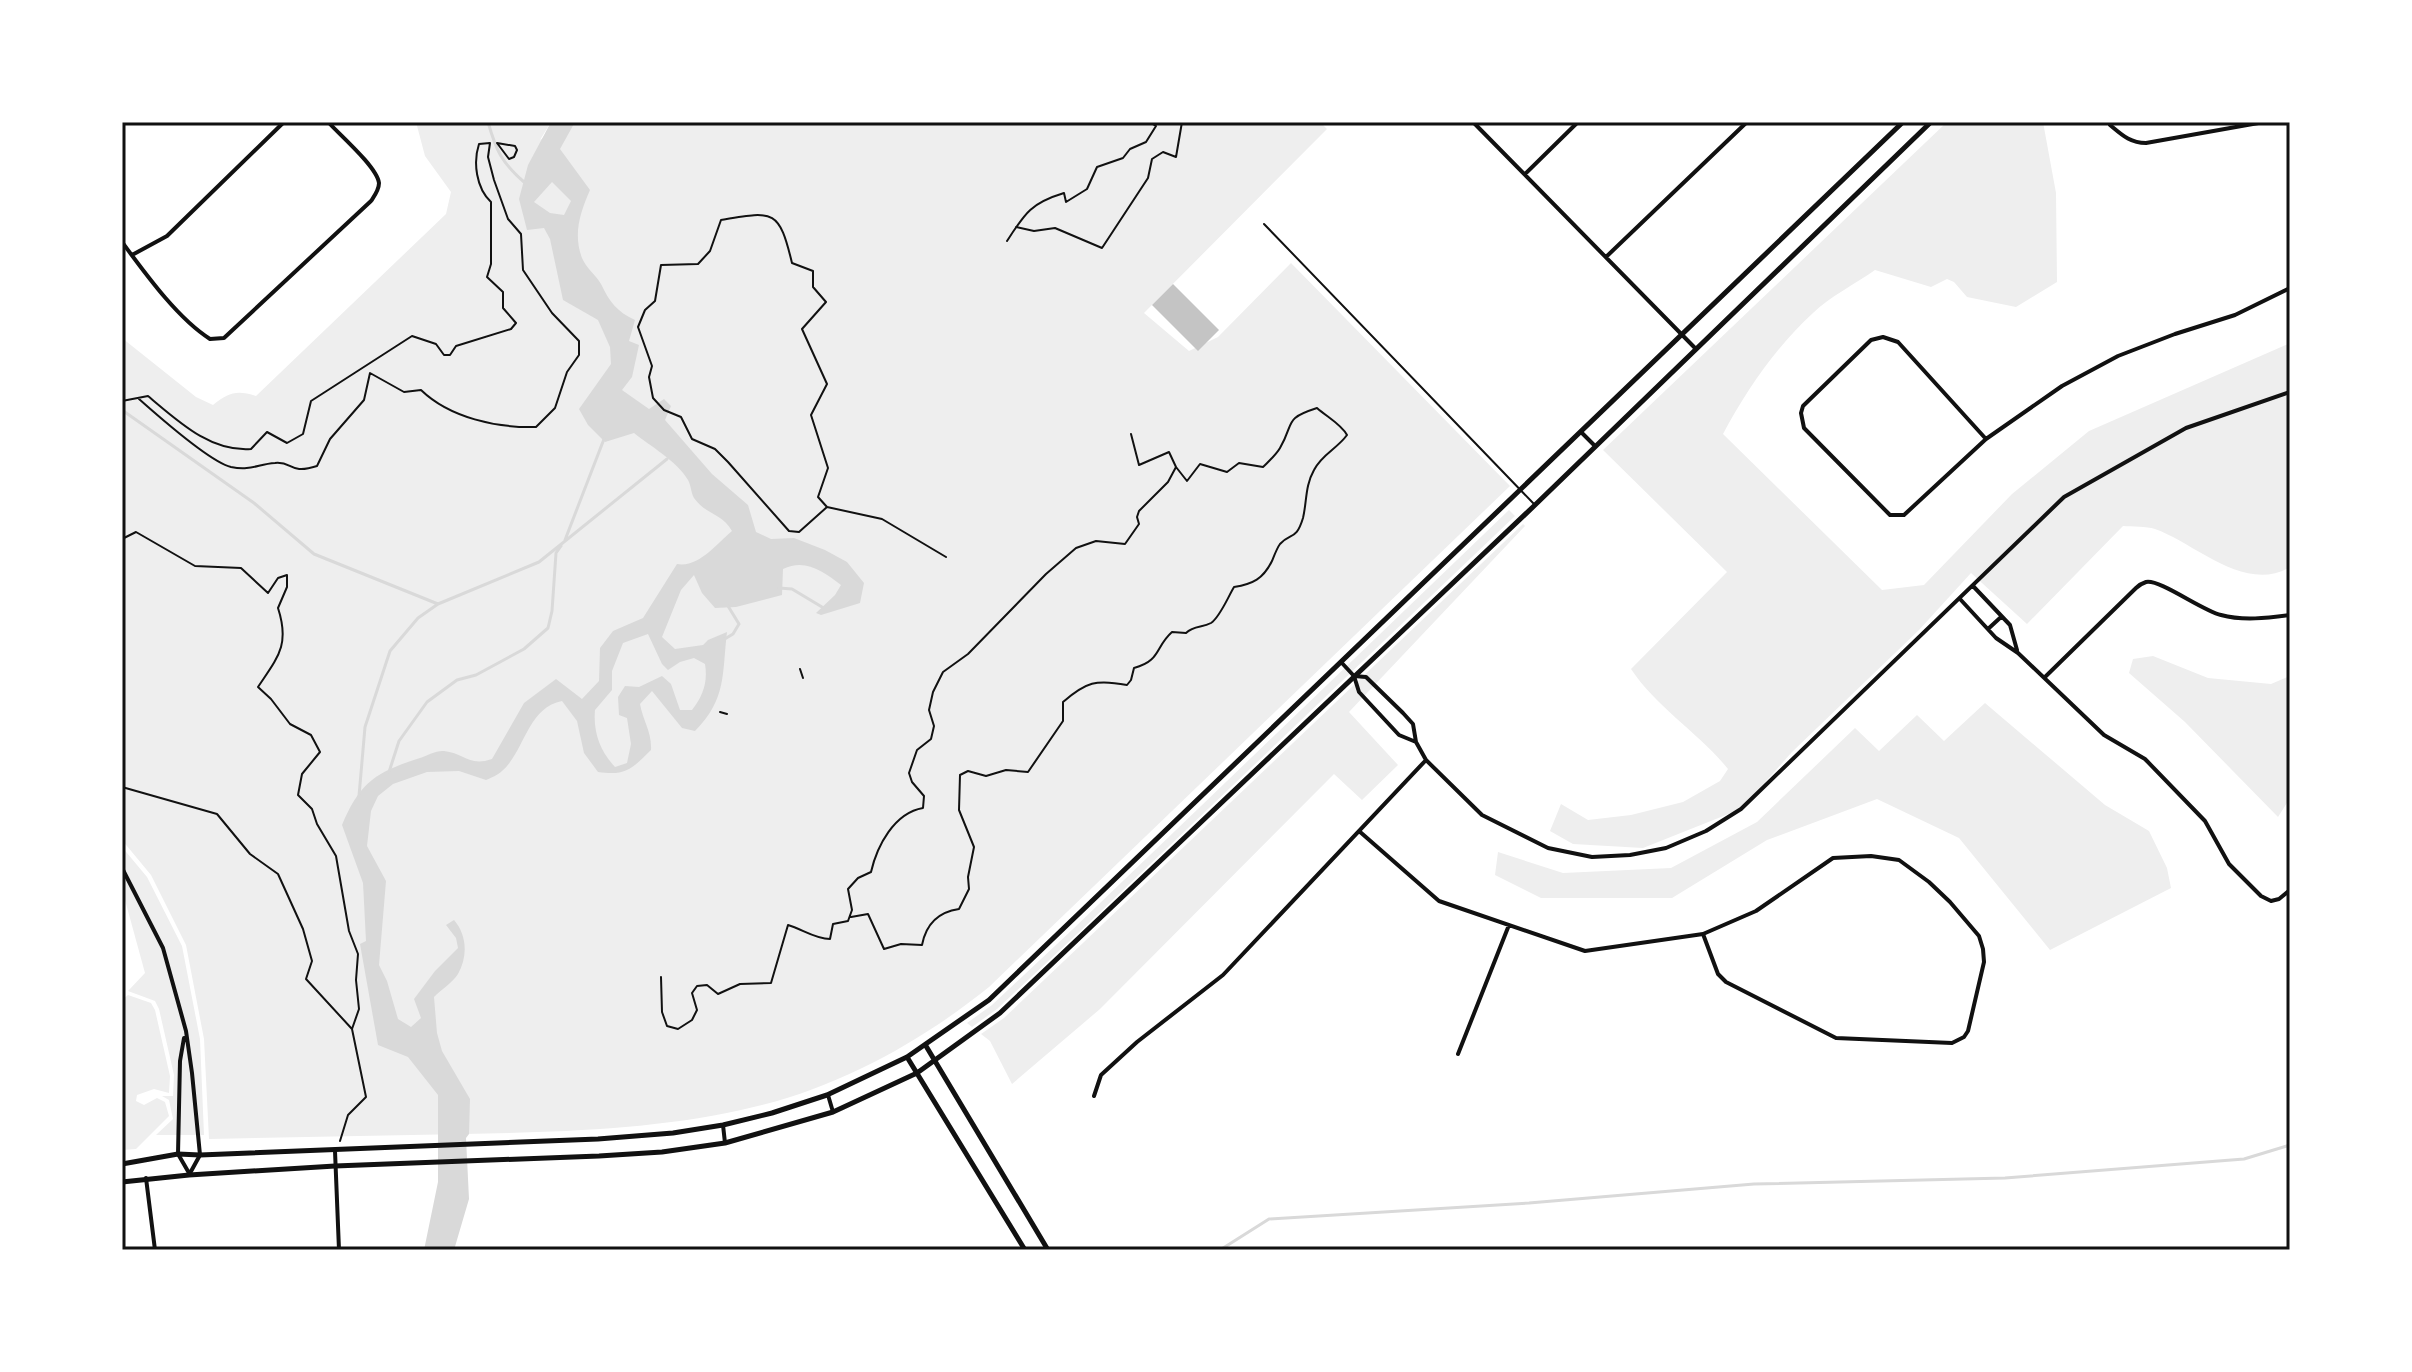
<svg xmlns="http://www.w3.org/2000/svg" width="2412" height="1372" viewBox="0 0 2412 1372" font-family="Overpass,sans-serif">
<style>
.green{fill:#eee}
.water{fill:#d9d9d9;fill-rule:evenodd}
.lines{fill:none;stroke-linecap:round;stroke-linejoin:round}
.stream{stroke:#d9d9d9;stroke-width:3}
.building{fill:#c4c4c4}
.path{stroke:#111;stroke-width:2}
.service{stroke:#111;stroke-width:2}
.minor{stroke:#111;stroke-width:4}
.tertiary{stroke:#111;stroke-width:5}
.neatline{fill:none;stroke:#111;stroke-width:3}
</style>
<rect width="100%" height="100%" fill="#fff"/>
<path class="green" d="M416 122H551L540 140 566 122H1320L1327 129 1144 313 1189 351 1218 337 1291 263 1510 486 989 987C917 1045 832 1091 741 1110 651 1130 556 1132 464 1134 379 1136 294 1137 209 1139L204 1039 186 945 151 875 122 840V338L196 397 213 405C229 392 237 390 256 396L446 214 451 192 425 156Z
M1947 122H2043L2056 193 2057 282 2016 307 1967 297 1954 282 1947 279 1931 287 1875 270C1855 284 1831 296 1813 313 1776 347 1747 389 1723 434L1882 590 1924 585 2012 494 2089 431 2290 343V567C2245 594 2195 543 2155 529 2146 526 2133 527 2123 526L2027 624 1971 573 1919 630 1792 752 1741 809 1643 848 1573 844 1550 831 1561 804 1588 820 1631 815 1683 802 1720 781 1728 769C1699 733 1657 708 1631 669L1727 572 1603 450Z
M1509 510 1515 516 1077 934 997 1009 972 1027 967 1023 992 1005 1073 929Z
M1523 524 1525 526 1349 712 1398 765 1362 800 1334 774 1100 1009 1012 1084 990 1041 981 1034 1004 1018 1084 942Z
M2153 656 2208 678 2271 684 2290 676V798L2278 817 2185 722 2129 673 2133 659Z
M1985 703 2105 805 2149 831 2167 868 2171 888 2050 950 1959 838 1877 799 1767 840 1672 898H1541L1495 875 1498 852 1563 873 1671 868 1757 822 1855 728 1879 751 1917 715 1944 741Z
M122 847 147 877 182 946 200 1039 204 1135H156L173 1119 169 1100 162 1096H173L174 1075 159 1009 155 1001 128 991 145 973 122 889Z
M128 995 151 1003 155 1010 170 1076 169 1093 154 1089 137 1095 136 1101 144 1105 157 1098 165 1102 169 1116 136 1149 122 1150V1000Z"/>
<path class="water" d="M551 122H575L560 149 590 190C580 213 573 234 582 258 586 268 596 275 601 284 609 301 617 312 635 320L629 341 639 345 632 377 622 390 649 409 664 399 671 406 665 420 712 474 748 505 756 532 771 539 794 538 825 550 847 562 864 583 860 603 821 615 816 613 835 595 841 585C823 571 805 558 783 569L782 595 736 607 715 608 702 593 694 575 681 590 662 637 675 649 703 645 708 640 727 632C722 673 727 699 695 731L682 728 652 691 640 704C643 721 652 732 651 750 632 769 626 776 598 772L584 753 577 721 562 701C527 708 525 751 502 771 498 775 491 778 486 780L459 771 427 772 393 784 378 796 371 811 367 846 386 881 379 965 387 981 398 1019 411 1027 421 1018 414 999 435 971 458 948 456 938 446 925 454 920C467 935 468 956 458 974 453 982 441 990 434 997L437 1033 442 1051 470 1099 469 1134 466 1138 469 1199 454 1250H424L438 1182V1095L408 1057 378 1045 360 944 366 941 363 883 342 825C360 782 376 772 420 758 426 756 437 750 444 751 464 753 469 767 492 759L524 703 556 679 582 699 599 681 600 648 613 631 643 618 677 564C699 568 717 543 732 531 722 513 706 515 694 498 691 493 691 485 688 480 677 461 650 446 634 433L605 442 588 425 579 409 611 364 610 347 598 320 563 300 550 239 544 228 527 230 519 199 528 165ZM552 182 571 201 564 215 550 213 534 202ZM648 634 662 664 668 670 680 662 694 658 705 664C708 682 703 696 692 710H680L671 684 662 676 639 687 625 686 618 697 619 715 627 718 631 744 627 763 615 767C600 751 593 732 595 710L612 690V671L623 643Z"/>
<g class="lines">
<path class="stream" d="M488 122C496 150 501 162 524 182
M122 410 254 503 314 554 438 604 539 562 667 459
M565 540 604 439
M779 588 792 589 822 607
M723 640 733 634 739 624 728 606
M389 772 399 741 427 702 457 680 476 675 524 649 548 628 552 611 556 553 561 546
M359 796 365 727 390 651 418 618 438 604
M1220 1250 1269 1219 1529 1203 1754 1184 2005 1178 2244 1159 2290 1145"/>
</g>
<path class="building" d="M1173 284 1219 330 1198 351 1152 305Z"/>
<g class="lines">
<path class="path" d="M497 143 515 146 517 150 514 157 509 159Z
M1016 227 1034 231 1055 228 1102 248 1148 178 1152 159 1163 152 1176 157 1182 122
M1007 241C1025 213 1031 203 1064 193L1066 202 1087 189 1097 167 1123 158 1130 149 1146 142 1156 126 1149 122
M122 401 148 396C178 421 210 452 251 449L267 432 287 443 303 434 311 401 412 336 436 344 444 355H450L456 346 511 329 516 323 503 308V292L487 277 491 264V202C476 188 473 162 479 144L490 143 488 157 494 180 508 219 521 234 523 270 552 313 579 341V355L567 372 555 408 536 427C497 428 450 418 421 390L404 392 370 373 364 400 330 439 317 466C289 475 293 461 275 463 258 464 251 471 231 467 210 462 157 415 139 399
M827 507 818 497 828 468 811 415 827 384 802 329 826 302 813 287V271L792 263C779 209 774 211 721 220L710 251 698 264 661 265 655 301 645 310 638 327 652 366 649 377 653 398 664 410 681 417 692 439 715 449 728 462 789 531 799 532 827 507 882 519 946 557
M122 539 136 532 195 566 241 568 268 593 278 578 287 575V587L278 608C290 645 278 657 258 687L271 699 290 724 311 735 320 752 302 774 298 795 312 809 317 824 336 856 349 931 358 954 356 980 359 1009 352 1029 366 1097 348 1115 340 1141
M800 669 803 678
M720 712 727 714
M122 787 217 814 250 854 278 874 303 929 312 961 306 979 352 1029
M851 917 868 914 884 949 901 944 922 945C926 924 938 912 959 909L969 889 968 877 974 847 959 810 960 775 968 771 986 776 1006 770 1028 772 1063 721V702C1086 682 1096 679 1127 685L1131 680 1134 668C1161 661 1155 647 1172 632L1186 633C1194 625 1202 628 1211 623 1220 617 1228 597 1234 587 1253 584 1263 579 1272 561 1274 556 1277 548 1280 544 1291 532 1296 541 1303 518 1307 501 1305 486 1314 470 1322 454 1337 449 1347 435 1341 424 1327 417 1317 408 1283 419 1295 422 1280 448 1276 455 1269 461 1263 467L1239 463 1227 472 1200 464 1187 481 1176 467
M661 977 662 1012 667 1026 678 1029 692 1020 697 1010 692 993 697 986 707 985 718 994 740 984 771 983 788 925C802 929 815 939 830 939L833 924 848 921 852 910 848 889 858 878 871 872C877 846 894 813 923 808L924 796 912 782 909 773 917 750 931 739 934 726 929 710 933 692 943 672 968 654 1046 574 1076 548 1096 541 1125 544 1139 524 1137 517 1139 511 1168 482 1176 467 1169 452 1139 465 1131 434"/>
<path class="service" d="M1264 224 1534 504"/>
<path class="minor" d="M1473 122 1695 348
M2110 125C2122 135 2130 143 2146 143L2264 122
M1525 174 1578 122
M122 242C145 273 177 318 210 339L224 338 371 201C375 195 379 190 379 183 377 167 340 135 328 122
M132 255 167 236 284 122
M1606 257 1747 122
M1581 432 1595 446
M1986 439 1898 342 1883 337 1871 340 1803 406 1801 413 1804 428 1890 515H1904L1986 439 2062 386 2118 356 2175 334 2235 315 2290 288
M1973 586 2010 625 2017 650
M1960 599 1996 638 2018 653 2104 735 2145 759 2205 821 2229 864 2261 896 2271 901 2279 899 2290 890
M1988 629 2001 617
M1341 662 1354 676 1359 692 1399 735 1416 742 1426 760 1482 815 1548 848 1592 857 1630 855 1666 848 1706 831 1741 809 2064 497 2186 428 2290 392
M1354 676 1366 677 1403 713 1413 724 1416 742
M2045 677 2136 588C2138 586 2143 583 2146 582 2160 579 2201 610 2221 615 2243 621 2267 618 2290 615
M1359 831 1439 901 1585 951 1703 934 1718 974 1726 982 1836 1038 1952 1043 1964 1037 1968 1031 1984 962 1983 949 1979 936 1950 902 1929 882 1899 860 1871 856 1833 858 1756 911 1703 934
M122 868 163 948 186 1031 192 1073 200 1155 189 1175
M184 1038 180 1061 178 1154 189 1173
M1458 1054 1509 925
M828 1095 833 1112
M1094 1096 1101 1075 1137 1042 1223 975 1426 760
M723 1125 725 1143
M335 1151 339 1250
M146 1178 155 1250"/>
<path class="tertiary" d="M926 1046 1048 1250
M907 1057 1025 1250
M122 1164 178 1154 200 1155 598 1139 673 1133 723 1125 772 1113 827 1095 907 1057 989 1000 1903 122
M122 1182 189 1175 335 1166 599 1156 662 1152 725 1143 833 1112 917 1073 1000 1013 1535 505 1931 122"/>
</g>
<rect width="2412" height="1372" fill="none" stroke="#ffffff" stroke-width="248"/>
<rect x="124" y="124" width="2164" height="1124" class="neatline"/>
</svg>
